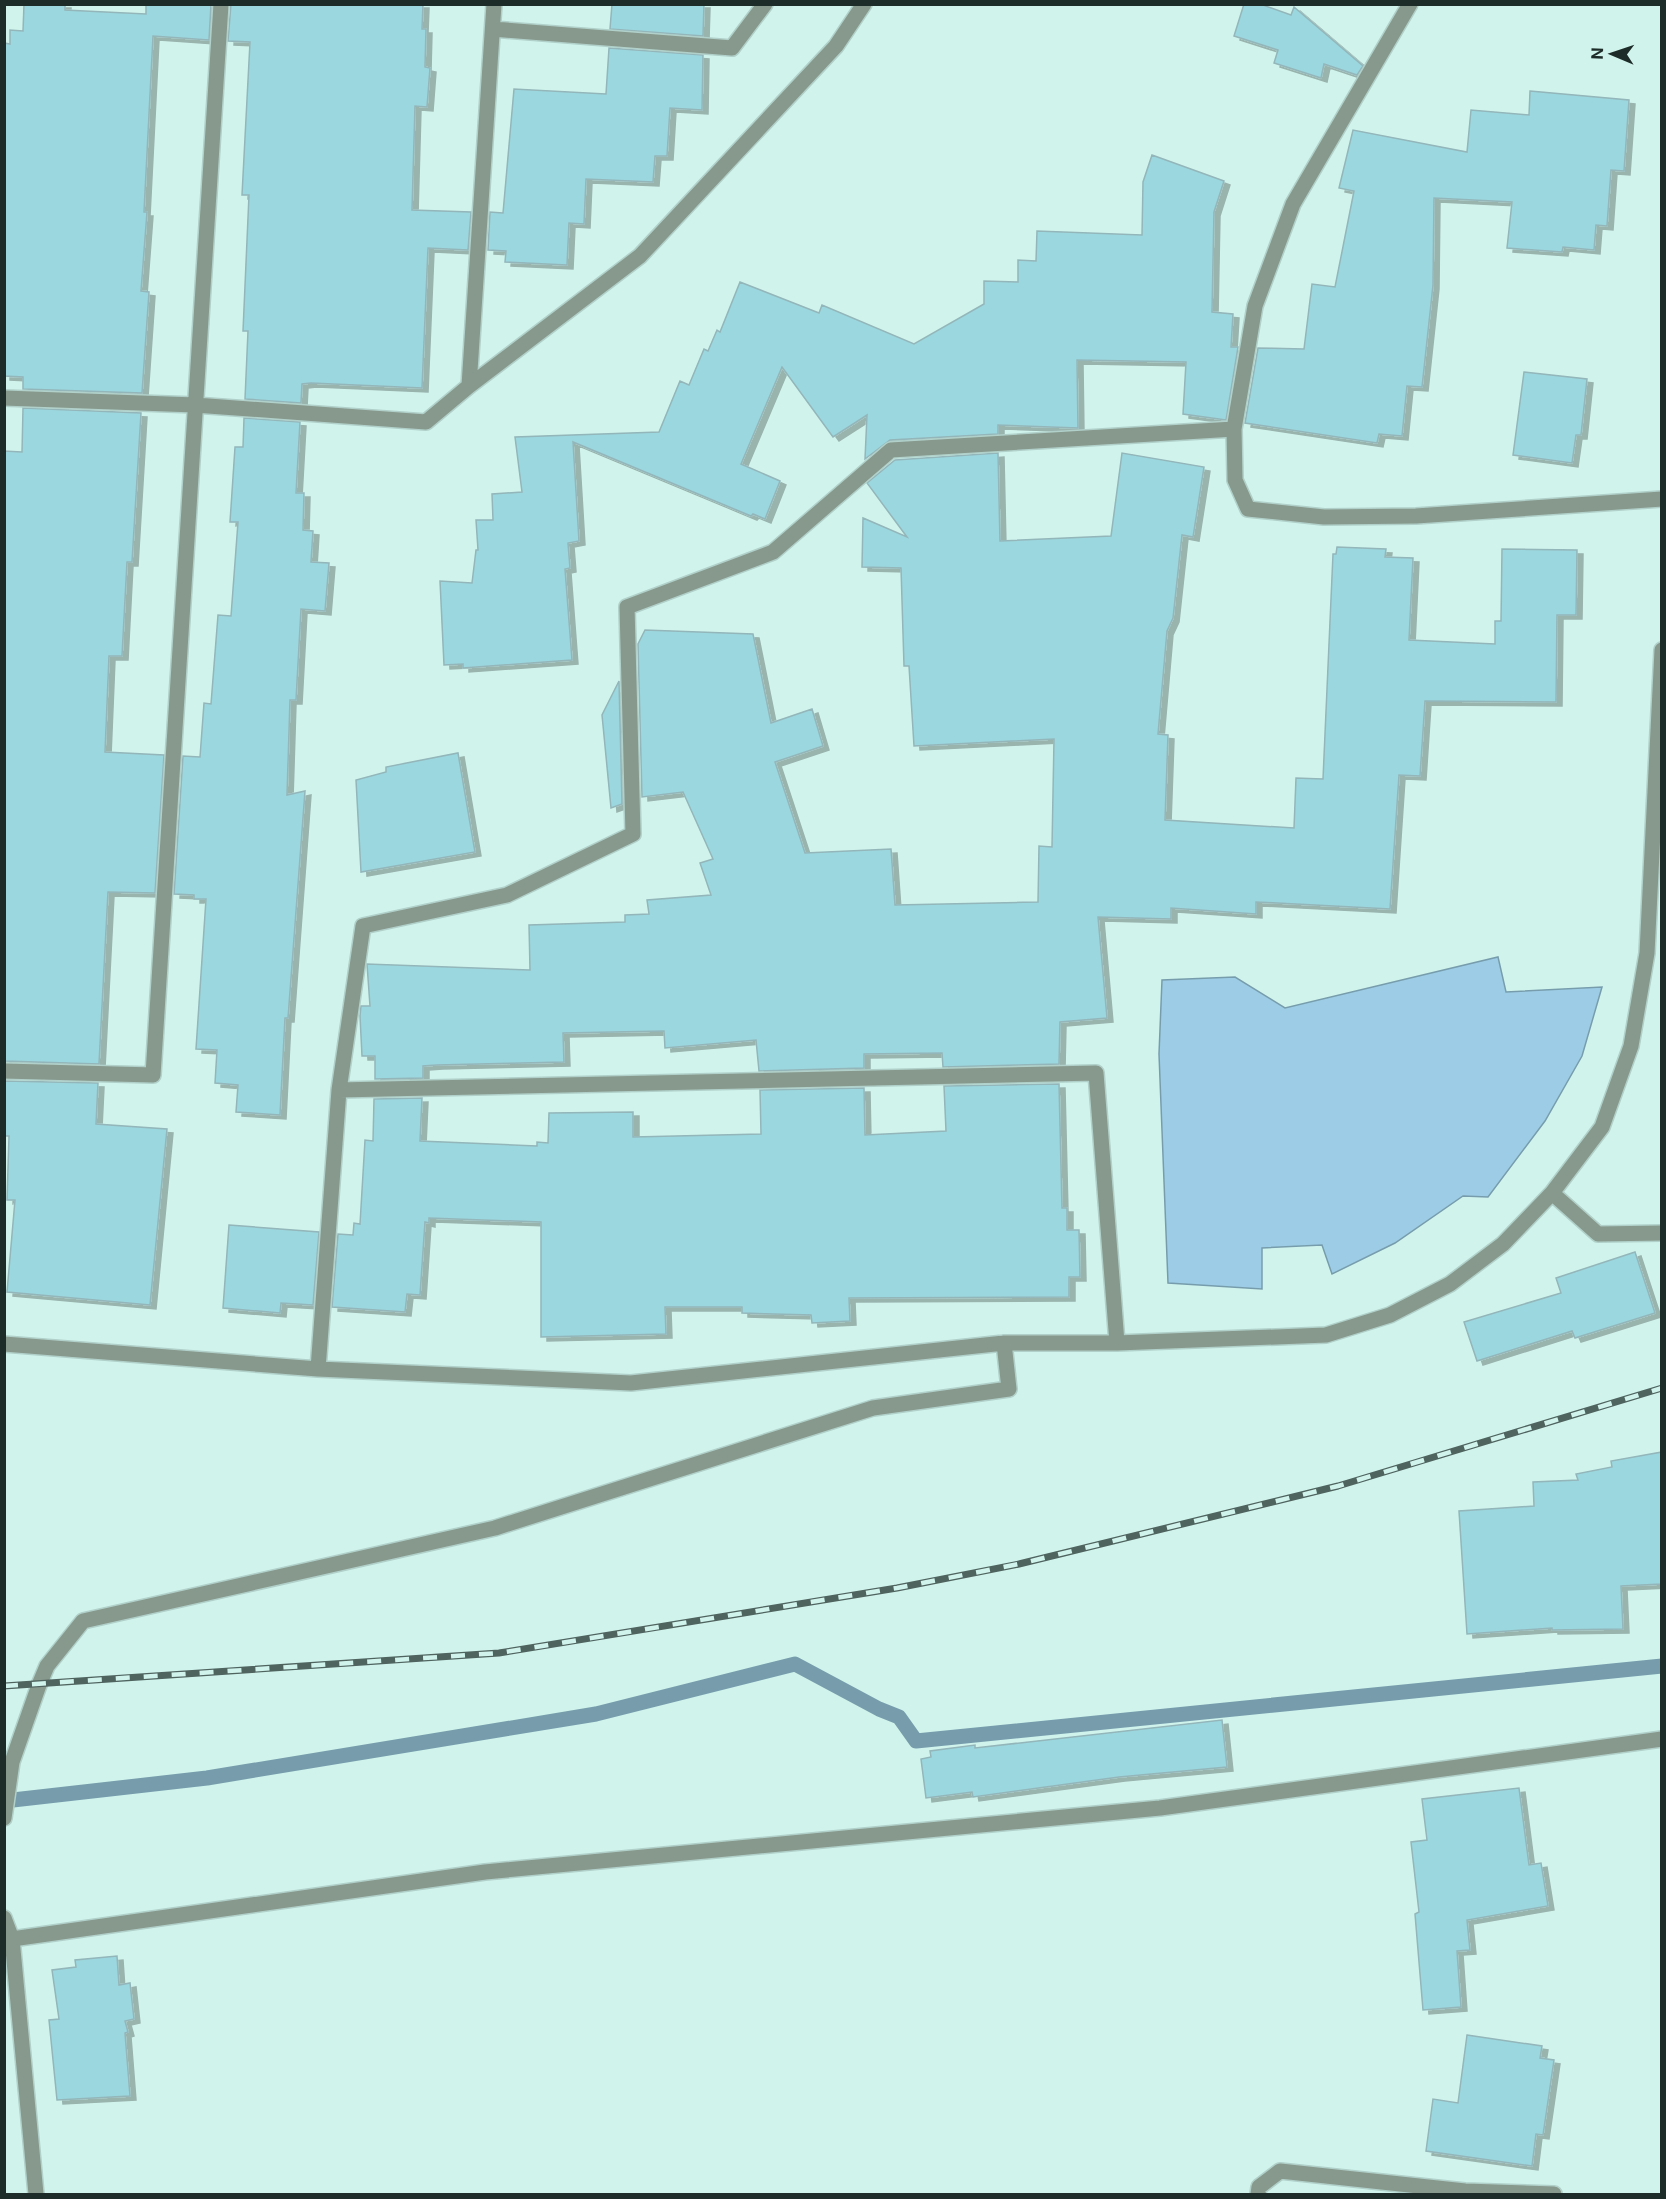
<svg xmlns="http://www.w3.org/2000/svg" width="1666" height="2199" viewBox="0 0 1666 2199" font-family="Inter,sans-serif">
<style>
.water{fill:#9dcde6;stroke:#779dad;stroke-width:1.5}
.lines{fill:none;stroke-linecap:round;stroke-linejoin:round}
.stream{stroke:#779dad;stroke-width:15}
.building{fill:#9bd7de;stroke:#93b6ba;stroke-width:1.5;filter:url(#shadow)}
.minor-casing{stroke:#b0d0c9;stroke-width:18}
.minor{stroke:#87988c;stroke-width:15}
.rail-casing{stroke:#4f635f;stroke-width:7}
.rail{stroke:#d0f4ec;stroke-width:4.5;stroke-dasharray:14;stroke-linecap:butt}
</style>
<defs>
<filter id="shadow"><feDropShadow dx="6" dy="4" stdDeviation="0" flood-color="#0004"/></filter>
</defs>
<rect width="100%" height="100%" fill="#d0f4ec"/>
<path class="water" d="M1498 957 1506 992 1602 987 1582 1056 1545 1121 1488 1197 1463 1196 1395 1243 1332 1274 1322 1245 1262 1248V1289L1168 1283 1159 1054 1162 980 1235 977 1285 1008Z"/>
<g class="lines">
<path class="stream" d="M4 1801 207 1778 596 1714 795 1664 879 1709 899 1717 916 1741 1662 1666"/>
</g>
<path class="building" d="M24 4H65V10L146 14V4H211L209 40 153 36 144 212H147L141 291 149 292 142 393 23 389V377L4 376V43L10 44V30L23 31Z
M231 4H423L422 29H426L425 67 430 68 427 107 415 106 412 210 471 212 468 250 428 248 422 388 311 383 302 384 301 403 245 399 248 331H243L249 195H242L250 42 228 41Z
M612 4H704L703 36 610 29Z
M1244 4H1260L1291 15 1294 7 1363 66 1357 75 1324 64 1321 78 1274 63 1278 50 1234 36Z
M609 48 703 55 702 110 670 108 667 156H655L653 182 586 179 584 224 569 223 567 265 505 262 506 251 488 250 490 212 503 213 514 89 606 94Z
M1530 91 1629 100 1624 171 1611 170 1607 226 1596 225 1594 250 1563 247 1562 252 1507 248 1512 202 1434 198 1433 285 1422 387 1407 386 1402 436 1379 434 1377 443 1245 423 1258 348 1304 349 1312 284 1335 287 1354 191 1339 188 1353 130 1467 152 1471 110 1529 115Z
M1152 155 1224 181 1214 212 1212 312 1233 314 1231 347H1238L1226 420 1183 414 1186 362 1077 360 1078 428 998 425V434L890 440 865 459 867 415 833 437 782 367 741 464 780 481 765 519 753 514 751 516 573 442 579 541 568 543 570 568 565 569 572 660 463 668V664L444 665 440 581 472 583 476 550H478L476 520H493L492 494 522 492 515 437 659 432 680 381 689 385 704 349 708 351 717 330 720 332 740 282 819 313 822 305 914 344 984 304V281L1018 282V260L1036 261 1037 231 1142 235 1143 182Z
M1524 372 1587 379 1581 435H1576L1572 463 1513 455Z
M23 408 141 413 132 562H127L122 656H109L105 752 164 755 155 893 108 892 99 1064 4 1061V451L22 452Z
M244 418 300 422 296 493H304L303 530 313 531 311 562 329 563 325 611 301 609 296 700H290L287 795 305 791 288 1018H285L280 1115 236 1112 238 1085 215 1083 217 1050 196 1049 206 899H194V895L174 894 183 756 200 757 204 703 211 704 218 615 231 616 238 522H230L235 447H243Z
M998 453 1000 541 1111 536 1122 453 1204 467 1193 537 1182 535 1173 618 1167 631 1158 734 1168 735 1165 820 1294 828 1296 778 1323 779 1333 554H1336L1337 547 1386 549 1385 557 1413 558 1409 640 1495 644V621H1501L1502 549 1577 550 1576 615H1557L1556 702 1425 701 1420 776 1399 775 1390 909 1256 902V914L1171 908V919L1098 917 1107 1018 1060 1022 1059 1064 943 1067 942 1053 864 1054V1068L759 1071 756 1040 665 1048 664 1031 563 1033 564 1062 437 1065 423 1066V1078L375 1079V1056H362L360 1016 361 1006H370L367 964 530 970 529 925 625 922V915L649 914 647 900 711 895 700 863 713 859 683 792 642 797 638 644 645 630 753 634 771 723 812 709 823 746 775 762 805 853 891 849 895 905 1038 902 1039 846 1052 847 1054 739 914 746 909 666H904L901 568 862 567 863 518 907 537 867 483 895 460Z
M619 681 622 804 611 808 602 715Z
M458 753 475 852 361 872 356 780 386 772V767Z
M4 1081 98 1083 96 1124 167 1129 150 1305 7 1292 15 1200H7L9 1136H4Z
M1059 1084 1062 1208H1067V1230H1079L1080 1277H1069V1297L849 1298 850 1321 812 1323 811 1315 742 1313V1307H665L666 1334 541 1337V1222L429 1218V1223L425 1222 420 1295 407 1294 405 1312 332 1307 338 1234 353 1235 354 1223 360 1224 365 1140 373 1141 374 1099 422 1098 420 1141 537 1146V1142L548 1143 549 1113 633 1112V1137L761 1134 760 1090 864 1088 865 1135 946 1131 944 1086Z
M229 1225 319 1232 313 1305 281 1303 280 1313 223 1308Z
M1635 1252 1655 1313 1575 1338 1572 1331 1477 1361 1464 1322 1561 1293 1556 1278Z
M1662 1452V1584L1621 1586 1623 1629 1552 1630V1628L1467 1634 1459 1511 1534 1506 1533 1482 1578 1480 1576 1474 1612 1467 1611 1461Z
M1222 1720 1227 1767 1119 1777 973 1797 972 1792 926 1798 921 1759 931 1757 930 1751 975 1745V1748Z
M1519 1788 1529 1865 1541 1863 1548 1906 1467 1920 1470 1950 1457 1951 1461 2007 1423 2010 1415 1914 1419 1912 1411 1842 1427 1840 1422 1799Z
M117 1956 119 1985 130 1983 134 2019 125 2021 128 2032 125 2033 130 2096 57 2100 49 2020 59 2019 52 1970 76 1967 75 1960Z
M1467 2035 1542 2046 1540 2058 1554 2060 1543 2135 1536 2134 1532 2166 1426 2151 1433 2099 1458 2103Z"/>
<g class="lines">
<g class="minor-casing">
<path id="minor" d="M1410 4 1293 204 1255 306 1234 429 1235 480 1248 509 1324 517 1416 516 1662 499
M493 29 732 48 765 4
M469 386 640 256 836 46 864 4
M4 398 195 405 426 422 469 386 494 4
M4 1071 153 1075 221 4
M339 1090 363 926 507 895 633 834 627 607 773 552 891 450 1234 429
M1552 1193 1598 1234 1662 1233
M4 1344 318 1369 631 1383 1004 1343
M318 1369 339 1090 1096 1073 1117 1343
M4 1818 12 1762 39 1685 47 1666 83 1621 495 1528 873 1408 1009 1389 1004 1343H1117L1326 1335 1390 1315 1450 1284 1503 1244 1552 1193 1602 1127 1631 1046 1647 953 1662 650
M4 1918 12 1939 485 1872 1160 1808 1662 1739
M12 1939 36 2194
M1258 2194 1259 2187 1280 2171 1465 2191 1554 2194"/>
</g>
<use href="#minor" class="minor"/>
<g class="rail-casing">
<path id="rail" d="M4 1686 499 1653 897 1588 1019 1564 1338 1486 1662 1388"/>
</g>
<use href="#rail" class="rail"/>
</g>
<rect width="1666" height="2199" fill="none" stroke="#1e2c29" stroke-width="12"/>
<g transform="translate(1612 54) rotate(272)" stroke="#d0f4ec" stroke-width="4.5" paint-order="stroke">
<path d="M0-4.5L10 22L0 15L-10 22Z" fill="#1e2c29"/>
<text y="-9" font-size="16" font-weight="bold" text-anchor="middle" fill="#1e2c29">N</text>
</g>
</svg>
